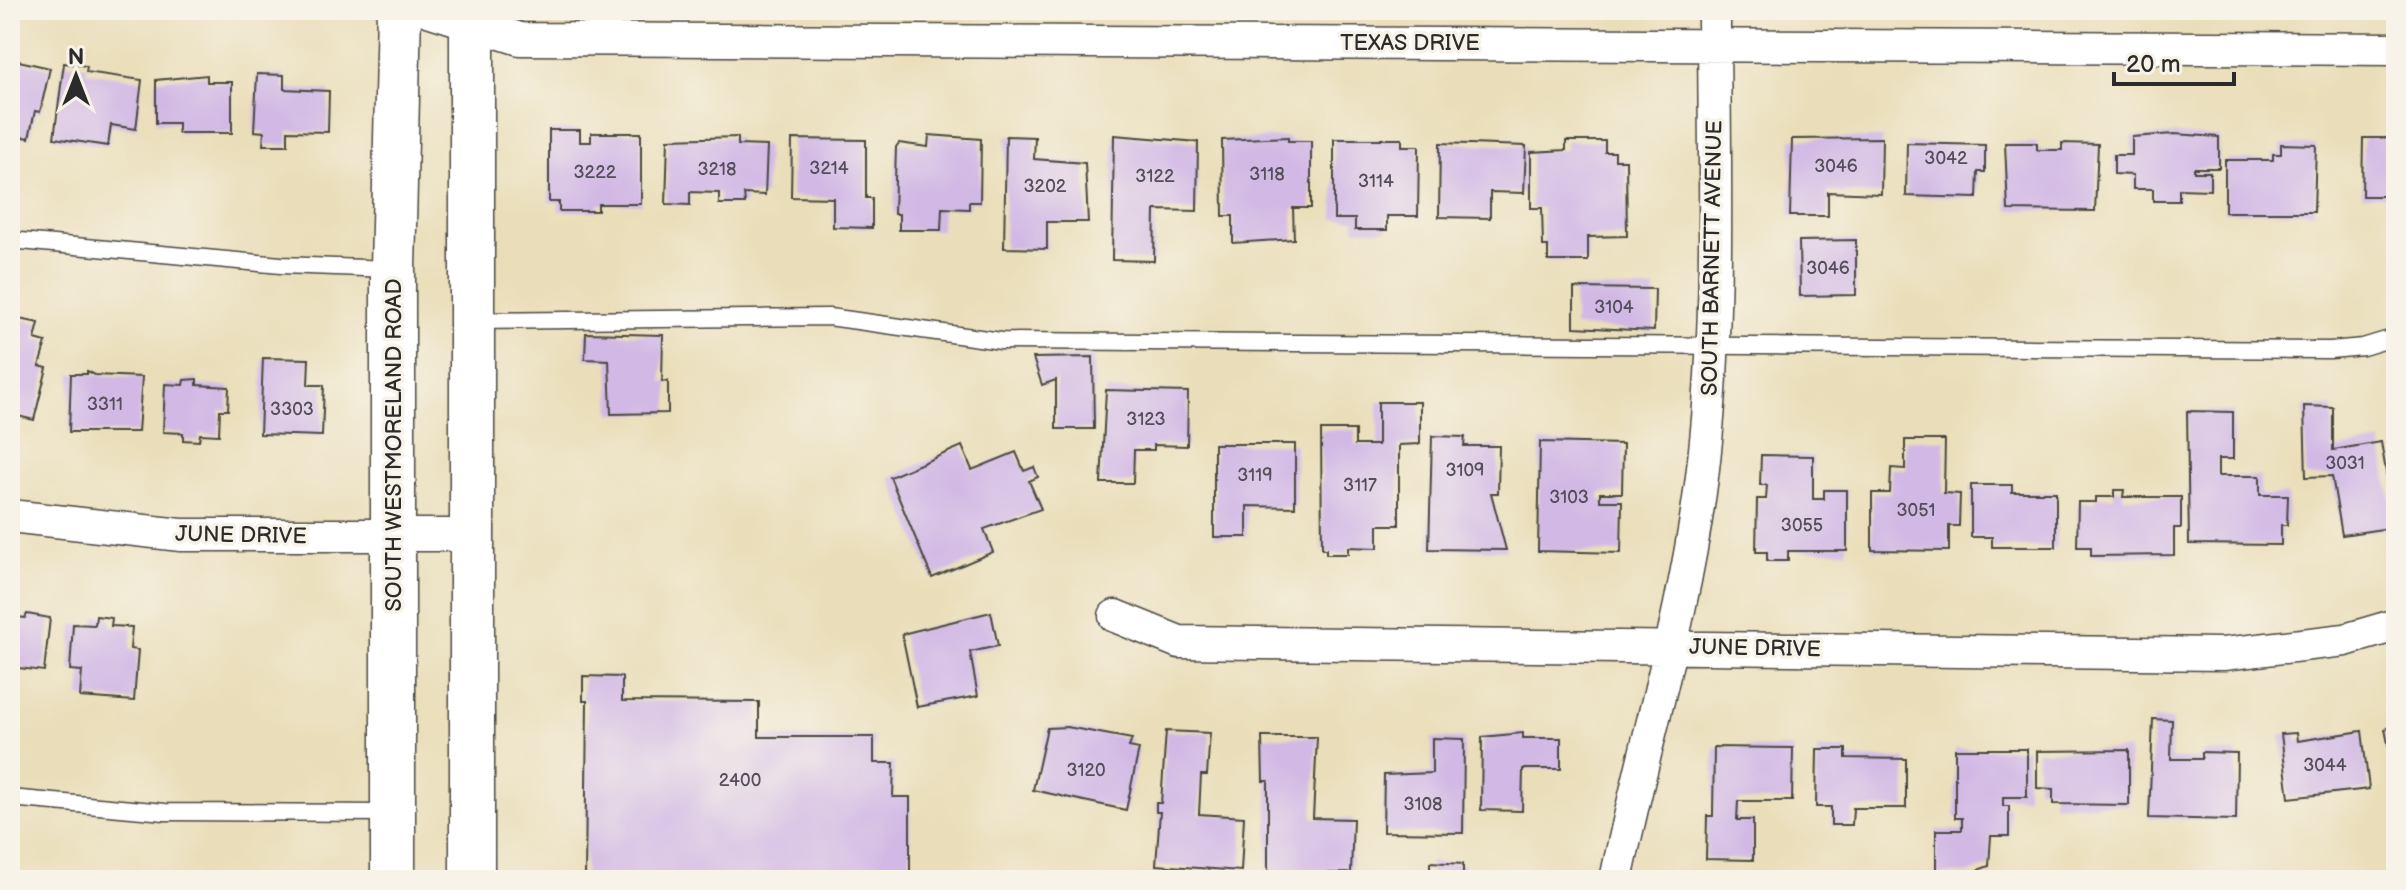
<svg xmlns="http://www.w3.org/2000/svg" width="2406" height="890" viewBox="0 0 2406 890" font-family="'Balsamiq Sans',sans-serif">
<style>
.building{fill:#d1b8e5}
.lines{fill:none;stroke-linecap:round;stroke-linejoin:round}
.lane-casing{stroke:#484640;stroke-width:19}
.street-casing{stroke:#484640;stroke-width:35}
.secondary-casing{stroke:#484640;stroke-width:47}
.lane{stroke:#fff;stroke-width:16}
.street{stroke:#fff;stroke-width:32}
.secondary{stroke:#fff;stroke-width:44}
.labels{text-anchor:middle;stroke-width:7;stroke-linejoin:round;paint-order:stroke}
.number-label{font-size:18px;fill:#544e5a}
.street-label{font-size:22px;fill:#2b2b2b;stroke:#f7f3e8}
</style>
<rect width="100%" height="100%" fill="#f7f3e8"/>
<filter id="ink" filterUnits="userSpaceOnUse"><feTurbulence type="fractalNoise" baseFrequency=".0125" numOctaves="2"/><feDisplacementMap in="SourceGraphic" scale="16" xChannelSelector="R" yChannelSelector="G"/><feConvolveMatrix kernelMatrix="1 2 1 2 8 2 1 2 1" color-interpolation-filters="sRGB"/></filter>
<filter id="wash" filterUnits="userSpaceOnUse"><feTurbulence type="fractalNoise" baseFrequency=".006" numOctaves="4" result="noise"/><feDisplacementMap in="SourceGraphic" scale="32" xChannelSelector="R" yChannelSelector="G"/><feGaussianBlur stdDeviation="1.8" result="paint"/><feColorMatrix in="noise" values="0 0 0 0 0 0 0 0 0 0 0 0 0 0 0 0 0 1.4 0 .05"/><feComposite in="paint" operator="in"/></filter>
<g filter="url(#wash)">
<rect width="100%" height="100%" fill="#eadeba"/>
<g id="blocks">
<path class="building" d="M10 59 50 68 40 112 35 111 29 138 10 134Z
M64 63 87 66 86 72 142 80 136 129 111 125 108 146 54 138Z
M257 74 284 75V89L329 91 328 132 288 131V145H263L264 132 254 131Z
M207 75V82H232V133H178V123H156V80Z
M549 130H580V142H591V133H641V204H598V211H559V202H549Z
M2174 134 2219 137V168H2194V172H2210V190L2179 189V201H2153V189H2133V175L2114 174V155H2132V137Z
M929 135 981 139 980 202H969V209L942 208 941 230H899V214H894L896 147 899 143 928 147Z
M1114 135 1198 142 1197 211 1155 210 1154 261 1112 260Z
M1006 136 1035 137 1034 159 1085 163 1088 222H1047V249L1004 248Z
M738 137V145L767 146 765 195 744 194 745 204H719V193L690 192V205L666 204 668 139Z
M1288 137V141H1311V208H1293L1294 239 1233 243V216H1223L1222 140Z
M1882 138 1881 194 1828 192V216H1790L1792 139Z
M2363 138H2396V196H2362Z
M792 139 866 140V198H872V228L833 227V198L791 197Z
M1334 139H1402V146H1419L1418 216H1387V230H1355V219H1334Z
M1566 141H1605V152H1615V160H1626L1627 236 1588 237V261H1548V246H1543L1542 208H1531V152L1566 150Z
M1440 143 1526 146 1524 193 1490 192V218L1439 217Z
M1907 143 1985 145V172H1978L1977 198 1906 196Z
M2005 143H2037V150H2062V143L2098 144 2095 211 2008 210Z
M2281 144 2316 145 2314 212H2225V160H2273V154H2281Z
M1856 240V295L1800 296 1799 241Z
M1574 288 1655 289 1654 331 1574 327Z
M10 317 39 323 35 339 46 342 39 366 47 368 34 420 10 414Z
M586 333 663 335 662 382 668 381V413L611 414 609 360 585 359Z
M1093 357 1094 429H1056V380L1042 385 1033 358Z
M263 358 309 359 308 385H324L322 436 260 434Z
M87 371 95 375 142 377 138 432H69L71 374H87Z
M197 379V385L229 387 228 410H220L219 435 200 434 199 441 183 440V433L163 432 165 384 183 385 184 380Z
M1106 390 1188 392 1187 446 1154 445V450H1134L1133 483H1101Z
M1378 402H1420V444L1399 445V525H1378V548L1348 547V554H1326V549H1322L1321 430H1355V445H1378Z
M2304 406 2333 407V450L2381 442 2394 519 2387 520 2389 528 2342 535 2332 476 2306 477Z
M2187 411 2233 412V459H2218V476H2260V495H2288L2287 525H2281V545L2189 544Z
M1432 436 1465 437 1464 446H1499L1498 493H1491L1506 550 1429 549Z
M1905 440H1945L1944 493 1960 494 1959 526H1949V551L1872 550V493H1890L1891 468 1905 469Z
M1540 442 1623 444 1622 493H1600V501H1622L1621 553 1538 551Z
M1214 444H1295V507L1247 506V537H1214Z
M962 446 972 470 1016 452 1024 471 1034 467 1038 477 1029 481 1041 509 984 529 993 552 932 578 890 477Z
M1761 455 1813 456V499H1824V490H1847V551H1788V561H1767V552H1756L1757 499H1766L1767 485H1760Z
M1971 485H2012V492H2056V547H1992V537H1971Z
M2114 490H2124L2123 497H2181V528H2174V555L2091 556V547H2077L2078 502H2096V497H2114Z
M991 612 998 646 970 652 978 696 917 707 902 634Z
M27 614 50 618 44 671 10 667V616L25 618Z
M96 616 112 618 111 626 132 627 130 649 138 650 134 701 80 697 82 671 70 670 73 624 95 625Z
M583 676 622 677V701L759 702V737H874V763H894L893 797H910V872H897V880H585L587 701H583Z
M2153 719 2172 720 2171 759H2202V752L2237 753 2236 820 2149 818Z
M2396 726V777L2395 778 2385 729Z
M1067 727 1132 739 1129 747 1139 749 1126 810 1033 790 1047 728Z
M1166 731 1210 733 1207 775H1201L1199 814 1244 817 1241 871 1156 865 1160 812H1156V803H1161Z
M2362 731 2369 789 2289 798 2281 734 2296 733 2297 741Z
M1523 733V738H1561V769H1523L1522 811 1481 810 1482 737Z
M1262 737H1317L1313 818 1353 819 1351 873 1268 874V781H1263Z
M1432 738 1464 739 1463 833 1383 832 1384 775 1432 773Z
M1714 747 1793 748 1792 801H1738L1737 820H1753V860L1706 859 1707 816H1713Z
M1817 749H1846V758L1906 759V808H1853L1852 825H1831V807H1816Z
M1955 749H2027V797H2003V806H2009V836H1991L1989 866 1967 874H1936V830H1962V818H1955Z
M2129 750V805L2053 804V789L2037 788V751Z
M1430 862 1463 864V880H1430Z"/>
</g>
</g>
<g filter="url(#ink)">
<use href="#blocks" fill-opacity="0" stroke="#484640" stroke-width="2"/>
<g class="lines">
<g class="lane-casing">
<path id="lane" d="M10 240 281 265 391 269
M474 321 829 317 1001 341 2330 350 2363 347 2396 337
M10 798 165 812 391 813"/>
</g>
<g class="street-casing">
<path id="street" d="M428 10 520 39 2396 49
M10 516 181 535H473
M1115 616 1179 642 2223 654 2345 640 2396 625
M1616 880C1644 745 1685 614 1702 477 1721 323 1714 165 1714 10"/>
</g>
<g class="secondary-casing">
<path id="secondary" d="M393 880V269L399 10
M472 880V10"/>
</g>
<use href="#lane" class="lane"/>
<use href="#street" class="street"/>
<use href="#secondary" class="secondary"/>
</g>
</g>
<g class="labels">
<g class="number-label">
<text x="1946" y="164">3042</text>
<text x="1836" y="172">3046</text>
<text x="829" y="174">3214</text>
<text x="717" y="175">3218</text>
<text x="595" y="178">3222</text>
<text x="1267" y="180">3118</text>
<text x="1155" y="182">3122</text>
<text x="1376" y="187">3114</text>
<text x="1045" y="192">3202</text>
<text x="1828" y="274">3046</text>
<text x="1614" y="313">3104</text>
<text x="105" y="410">3311</text>
<text x="292" y="415">3303</text>
<text x="1146" y="425">3123</text>
<text x="2345" y="469">3031</text>
<text x="1465" y="476">3109</text>
<text x="1255" y="481">3119</text>
<text x="1360" y="491">3117</text>
<text x="1569" y="503">3103</text>
<text x="1916" y="516">3051</text>
<text x="1802" y="531">3055</text>
<text x="2325" y="771">3044</text>
<text x="1086" y="776">3120</text>
<text x="740" y="786">2400</text>
<text x="1423" y="810">3108</text>
</g>
<g class="street-label">
<text x="1410" y="50">TEXAS DRIVE</text>
<text transform="translate(1711 258) rotate(-89)" y="8">SOUTH BARNETT AVENUE</text>
<text transform="translate(393 445) rotate(-90)" y="8">SOUTH WESTMORELAND ROAD</text>
<text transform="translate(241 534) rotate(1)" y="8">JUNE DRIVE</text>
<text transform="translate(1755 647) rotate(1)" y="8">JUNE DRIVE</text>
</g>
</g>
<rect width="2406" height="890" fill="none" stroke="#f7f3e8" stroke-width="40"/>
<g transform="translate(76 76)" stroke="#f7f3e8" stroke-width="6" paint-order="stroke">
<path d="M0-6L14 30L0 20L-14 30Z" fill="#2b2b2b"/>
<text y="-12" font-size="22" font-weight="bold" text-anchor="middle" fill="#2b2b2b">N</text>
</g>
<path d="M2114 72v12h120v-12" fill="none" stroke="#2b2b2b" stroke-width="4"/>
<text x="2126" y="72" font-size="24" fill="#2b2b2b" stroke="#f7f3e8" stroke-width="6" paint-order="stroke">20 m</text>
</svg>
